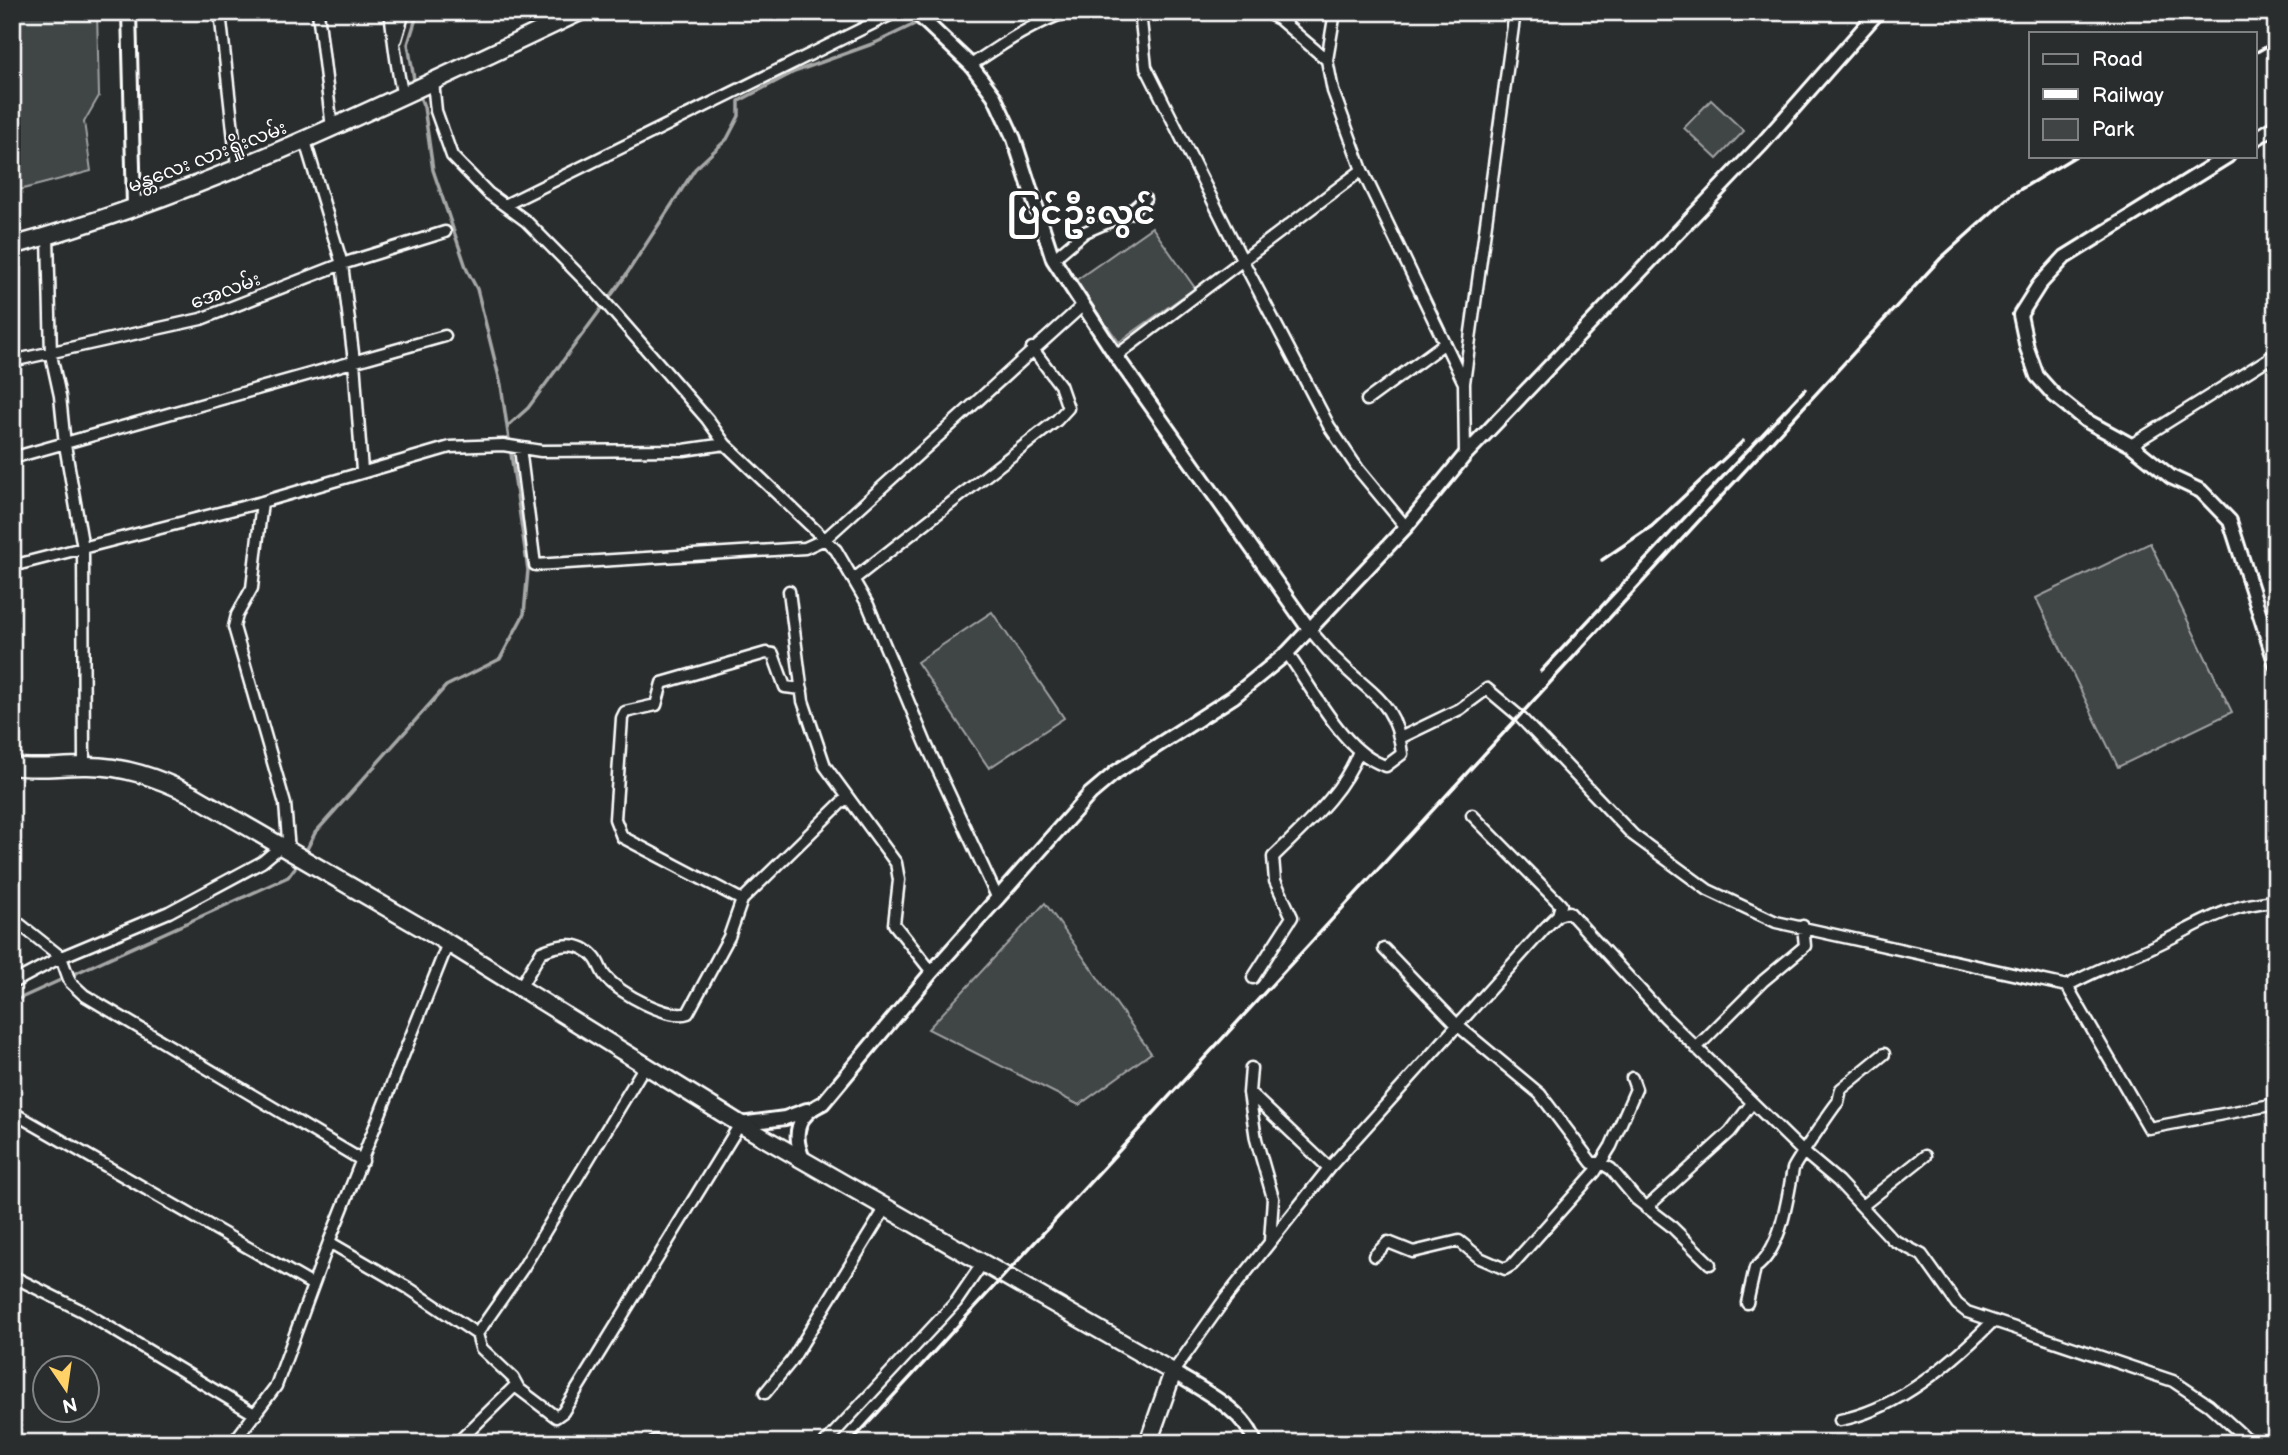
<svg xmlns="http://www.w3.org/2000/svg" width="2288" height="1455" viewBox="0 0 2288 1455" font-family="'Balsamiq Sans','Noto Sans Myanmar',sans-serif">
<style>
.green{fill:#414445;stroke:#a0a2a2;stroke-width:2}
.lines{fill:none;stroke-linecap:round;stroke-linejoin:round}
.stream{stroke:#a6a7a7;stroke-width:3.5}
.minor-casing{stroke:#fff;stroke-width:15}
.tertiary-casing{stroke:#fff;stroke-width:18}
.primary-casing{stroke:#fff;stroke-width:21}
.trunk-casing{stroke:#fff;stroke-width:21}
.minor{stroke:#2a2d2e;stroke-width:10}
.tertiary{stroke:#2a2d2e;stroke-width:12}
.primary{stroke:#2a2d2e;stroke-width:16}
.trunk{stroke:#2a2d2e;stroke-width:16}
.rail{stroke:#fff;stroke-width:3.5}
.labels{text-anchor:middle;stroke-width:5;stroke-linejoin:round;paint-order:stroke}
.street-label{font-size:19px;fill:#fff;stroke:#2a2d2e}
.town-label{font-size:33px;font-weight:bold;fill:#fff;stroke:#2a2d2e}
</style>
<rect width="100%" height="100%" fill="#2a2d2e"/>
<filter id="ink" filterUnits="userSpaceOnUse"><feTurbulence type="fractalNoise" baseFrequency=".0143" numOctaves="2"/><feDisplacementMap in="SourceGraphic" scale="14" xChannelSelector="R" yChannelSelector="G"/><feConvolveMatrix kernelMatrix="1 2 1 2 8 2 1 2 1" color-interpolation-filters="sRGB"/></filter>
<g filter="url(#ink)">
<path class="green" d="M12 12H97L99 96 84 122 91 171 12 192Z
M1711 100 1744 131 1717 159 1684 128Z
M1152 227 1195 288 1119 342 1075 281Z
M2150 543 2232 712 2118 767 2036 598Z
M992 612 1064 718 989 768 917 662Z
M1045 903 1151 1053 1079 1105 928 1029Z"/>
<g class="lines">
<path class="stream" d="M926 19 942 12
M415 85 408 44 418 12
M509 425 528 408 624 278 695 169 727 139 739 116V101L794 72 875 43 919 22
M304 855 315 833 446 686 500 659 524 614 528 570 501 385 477 289 467 270 433 170 424 107 418 92
M12 1002 288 877 300 861"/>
<g class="minor-casing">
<path id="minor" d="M220 12 237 167
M318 12 332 128
M390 12C394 41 396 68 403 96
M1140 12 1146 67 1243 261 1329 426 1358 469 1406 527
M1265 12 1279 19 1327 60
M1335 12 1327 60 1333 91 1362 170 1463 381
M396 39 404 12
M971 65C1001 45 1033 23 1067 12
M433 81 436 111 452 156 488 193 526 221 597 293 707 419 725 444 836 550 868 605 926 744 998 899
M305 141 342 264 354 361 362 471
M505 205 896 12
M48 236 51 355 60 396 65 445 83 548 84 766
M1053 259 1085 232 1129 213 1145 199
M1116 356 1362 170
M12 361 201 319 342 264 445 232
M1367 400 1445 343
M2131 445 2276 354
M520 448 535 565 805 548 825 539 1082 306
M1465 455 1464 383 1515 12
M12 458 445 336
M262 502 252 588 237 615 234 627 285 804 289 851
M12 566 262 502 450 447 503 445 541 451 684 450 725 444
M854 579 1057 420 1068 408 1060 385 1032 348
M789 591 803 701 825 766 896 863 899 880 894 924 932 972
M1287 653C1312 687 1344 754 1386 766L1402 754C1396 700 1372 696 1339 662 1328 652 1319 640 1309 629
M1400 738 1460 709 1487 689 1519 716 1633 835 1708 890 1776 922 2067 986 2149 1128 2276 1104
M1472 815 1561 905 1558 915
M280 847 262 862 169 912 61 957 70 982 84 995 363 1161
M742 900 622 837 615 819 622 718 625 712 656 705 662 683 766 653 773 654 785 687 802 689
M12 918 61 957 12 983
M1384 949 1457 1025 1540 1094 1592 1163H1601L1611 1169 1636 1199 1670 1225 1710 1264
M1253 978 1292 917 1275 881 1273 857C1306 824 1342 795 1359 751
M2067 986C2095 970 2122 961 2150 948 2197 927 2222 905 2276 901
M520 988 541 952C560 944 580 940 595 958 600 964 601 972 606 977 619 993 669 1020 688 1013L729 937 742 900 846 798
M1696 1048 1763 981 1805 946 1803 926
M1251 1068 1249 1093 1256 1139 1273 1198 1270 1241
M1250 1093 1329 1168
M12 1112 313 1285
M1862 1206 1925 1156
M1646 1208 1730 1132 1752 1103
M329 1242 410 1289 477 1334 481 1348 513 1378 519 1389 556 1417 563 1412 740 1124
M1374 1256 1388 1242 1413 1252 1459 1241 1480 1258 1505 1269 1512 1265 1595 1172 1611 1146 1636 1089 1632 1078
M12 1276 82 1311 256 1415
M1747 1303 1755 1268C1782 1249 1787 1199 1793 1169 1795 1163 1834 1106 1838 1102L1841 1089 1884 1054
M477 1334 523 1268 644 1067
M1173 1372 1225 1299 1329 1168 1545 928 1558 915 1569 912 1665 1017 1801 1150 1838 1181 1893 1240 1922 1255 1957 1304 1967 1312 2173 1381 2209 1405 2251 1443
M765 1393 792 1360 886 1207
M1840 1420C1898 1409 1953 1362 1993 1321
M655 1441 658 1443
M233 1443 276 1386 329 1242 448 943
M457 1443 515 1386
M825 1443 956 1302 982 1264"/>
</g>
<g class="tertiary-casing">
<path id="tertiary" d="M129 12 134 206
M915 12 971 65 994 96 1014 139 1053 259 1116 356 1309 629
M2255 139 2276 126
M2228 156 2065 257 2039 285 2020 315 2027 348 2037 376 2054 395 2085 420 2131 445 2171 477 2201 491 2230 521 2276 665
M740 1124 785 1118 807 1110
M804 1161C792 1135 796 1115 823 1103L932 972 1090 794 1116 772 1233 697 1287 653 1406 527 1465 455 1761 145 1878 12
M1173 1372C1199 1389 1246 1410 1255 1443"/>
</g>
<g class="primary-casing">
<path id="primary" d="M12 766C37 770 58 766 83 766 123 765 158 778 193 795L448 943 740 1124 1173 1372 1148 1443"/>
</g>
<g class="trunk-casing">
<path id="trunk" d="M12 246C210 192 395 99 580 12"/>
</g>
<use href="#minor" class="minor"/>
<use href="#tertiary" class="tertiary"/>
<use href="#primary" class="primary"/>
<use href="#trunk" class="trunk"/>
<path class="rail" d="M2255 53 2276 41
M1602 560 1652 526 1743 441
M1541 671 1805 389
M850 1443 1941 258 2011 195 2076 156"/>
</g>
</g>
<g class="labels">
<g class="street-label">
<text transform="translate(207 156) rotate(-21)" y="7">မန္တလေး လားရှိုးလမ်း</text>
<text transform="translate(225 290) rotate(-20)" y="7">အေလမ်း</text>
</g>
<g class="town-label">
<text x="1081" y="224">ပြင်ဦးလွင်</text>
</g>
</g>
<rect width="2288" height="1455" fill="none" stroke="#2a2d2e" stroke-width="42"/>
<rect x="21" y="21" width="2246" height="1413" fill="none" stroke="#fff" stroke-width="2.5" filter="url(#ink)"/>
<rect x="2029" y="32" width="228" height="126" fill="#2a2d2e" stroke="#7f8182" stroke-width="2"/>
<rect x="2043" y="54" width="35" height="10" fill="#2a2d2e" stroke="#7f8182" stroke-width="2"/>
<text x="2092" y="66" font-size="21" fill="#ffffff">Road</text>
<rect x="2043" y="89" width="35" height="10" fill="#ffffff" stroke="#7f8182" stroke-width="2"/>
<text x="2092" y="102" font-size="21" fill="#ffffff">Railway</text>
<rect x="2043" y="119" width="35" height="21" fill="#414445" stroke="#7f8182" stroke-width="2"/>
<text x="2092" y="136" font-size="21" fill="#ffffff">Park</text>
<g transform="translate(66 1389) rotate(167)"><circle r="33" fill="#2a2d2e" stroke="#7f8182" stroke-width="2"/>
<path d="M0-5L12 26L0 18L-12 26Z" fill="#ffd166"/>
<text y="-10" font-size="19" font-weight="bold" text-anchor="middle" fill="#ffffff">N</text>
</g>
</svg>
